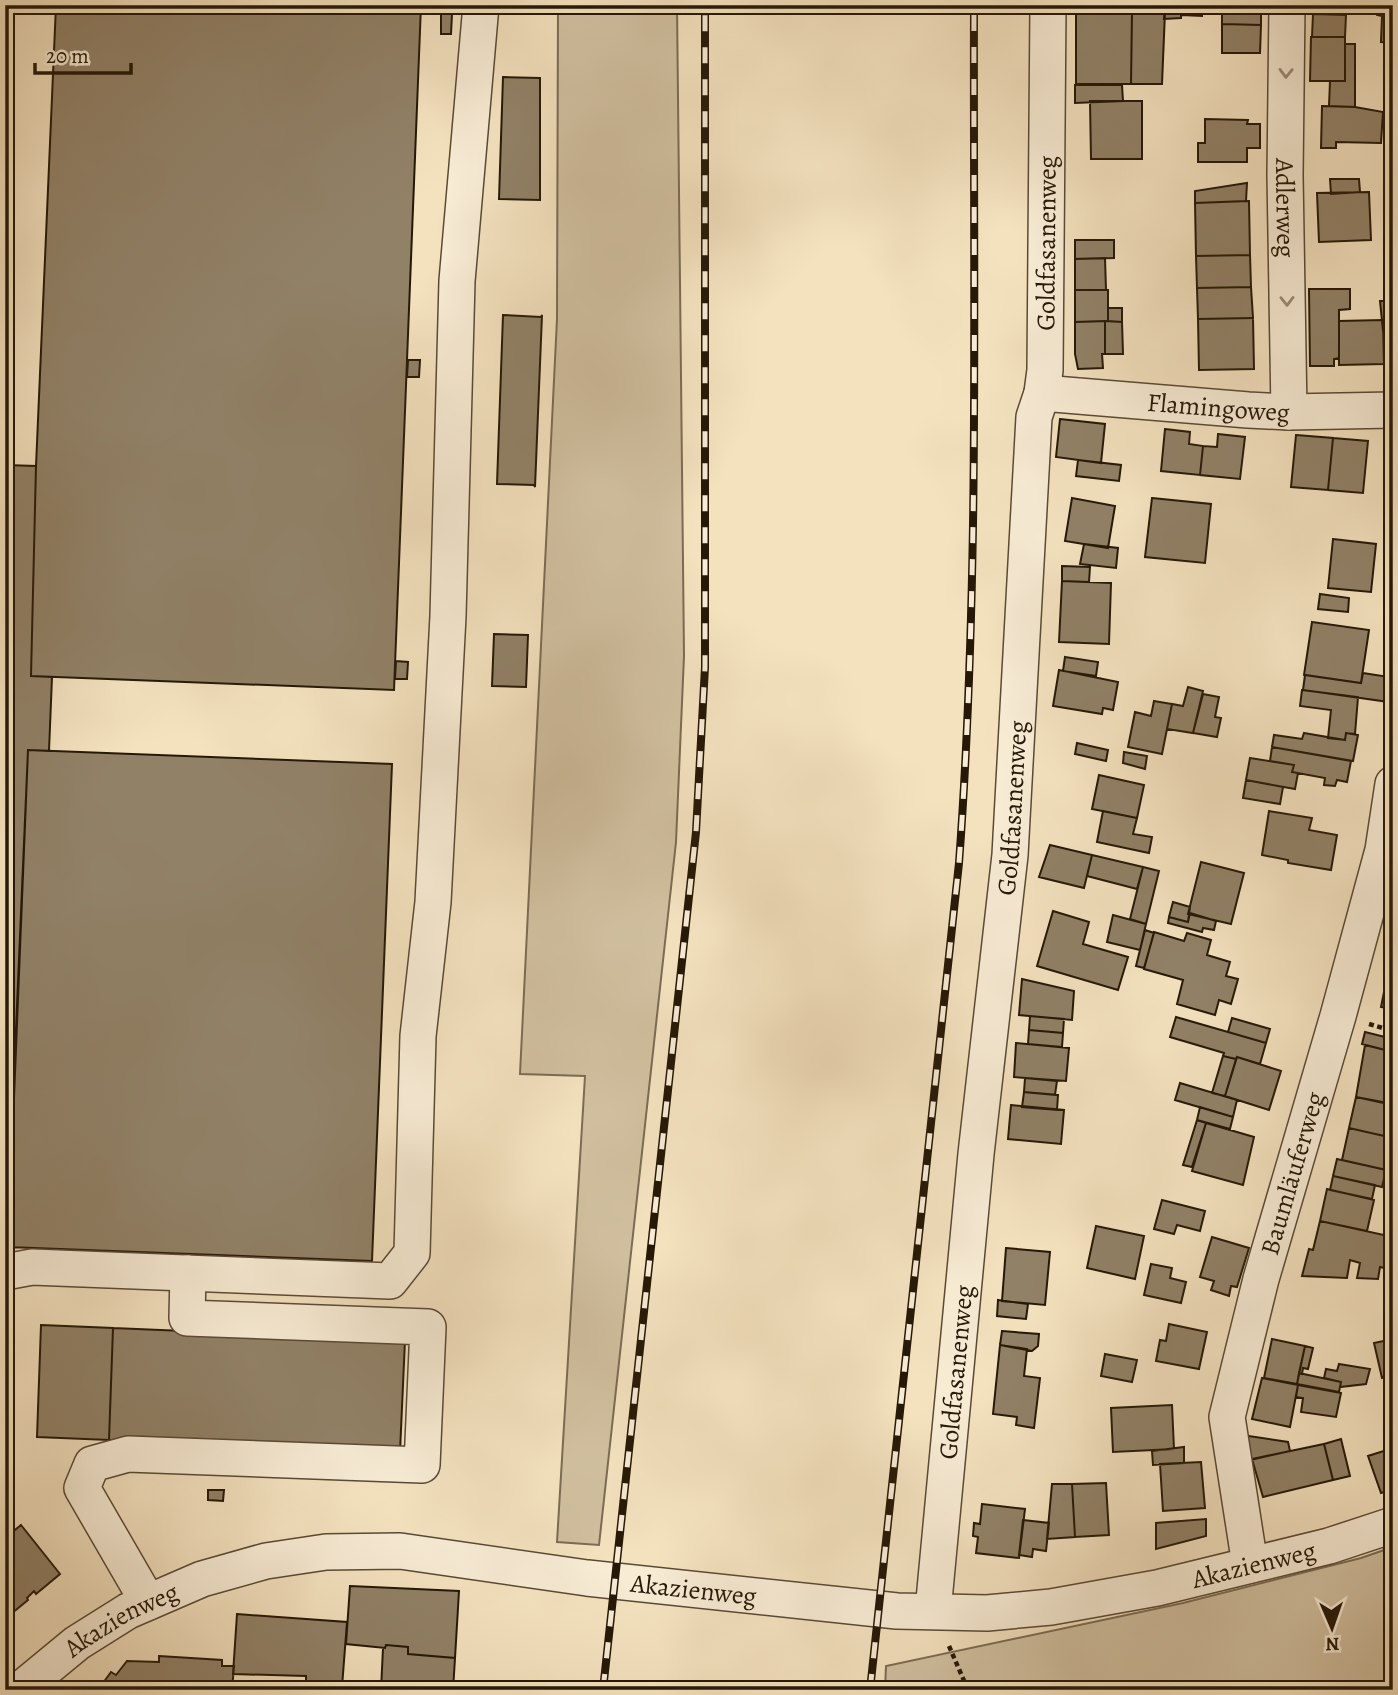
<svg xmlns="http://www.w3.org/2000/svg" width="1398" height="1695" viewBox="0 0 1398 1695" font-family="Alegreya,serif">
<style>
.green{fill:#d1c0a0;stroke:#7b6c54;stroke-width:2}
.building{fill:#918167;stroke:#251807;stroke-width:2}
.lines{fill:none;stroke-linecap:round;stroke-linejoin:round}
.minor-casing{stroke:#594a35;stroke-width:38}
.path{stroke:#251807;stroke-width:4.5;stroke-dasharray:5 3.5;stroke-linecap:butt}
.minor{stroke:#f8ecd5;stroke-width:35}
.rail-casing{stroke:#251807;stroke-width:8}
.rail{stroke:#f8ecd5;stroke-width:5;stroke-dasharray:16;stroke-linecap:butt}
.oneway{stroke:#998d78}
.labels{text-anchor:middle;stroke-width:6;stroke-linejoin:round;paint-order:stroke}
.street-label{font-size:26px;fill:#251807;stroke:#f8ecd5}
</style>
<rect width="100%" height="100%" fill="#f4e2bf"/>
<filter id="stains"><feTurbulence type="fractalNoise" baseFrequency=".00286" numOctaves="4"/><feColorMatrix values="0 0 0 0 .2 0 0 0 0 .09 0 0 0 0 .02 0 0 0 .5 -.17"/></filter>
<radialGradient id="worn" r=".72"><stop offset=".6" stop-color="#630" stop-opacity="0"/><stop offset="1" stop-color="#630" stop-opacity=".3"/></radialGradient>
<path class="green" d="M558 5H677L684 656 676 842 599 1545 557 1542 585 1076 520 1074 557 319Z
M1393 1547V1690H885L886 1666 1183 1603 1361 1558Z"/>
<path class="building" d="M56 5H421L394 690 31 676 36 466Z
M1084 5H1098V11H1083Z
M1132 5H1165V12H1132Z
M1165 5 1202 6V16L1181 15V18L1164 19Z
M1213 5H1261V8L1213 7Z
M1314 5H1346V15L1314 14Z
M1376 5H1393V43L1381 42 1382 16 1377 15Z
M1213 7 1261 8V25L1222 24V12H1212Z
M1076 11H1132L1131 84H1076Z
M1132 12H1165L1162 84H1131Z
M441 13 452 14 451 34H441Z
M1313 14 1346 15 1345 37H1312Z
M1222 24 1261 25 1260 53H1222Z
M1311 37H1345V81H1310Z
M1345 44H1355V107L1329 106 1330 81H1345Z
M503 77 540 78V200L499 199Z
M1075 85H1122L1123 101 1075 103Z
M1090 101H1142V159H1091Z
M1322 106 1355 107 1383 112 1381 143 1336 142V148H1321Z
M1205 119 1248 120 1247 124H1260V148H1247V162H1198V143H1205Z
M1330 179H1359L1360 192 1331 194Z
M1247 183 1246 201 1195 203V191Z
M1369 192 1371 240 1319 242 1317 193Z
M1249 201 1250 255 1196 256 1195 203Z
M1075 240H1114V258L1075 259Z
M1250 255 1251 287 1197 288 1196 256Z
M1105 258 1106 290H1075V259Z
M1251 287 1253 318 1198 319 1197 288Z
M1309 289H1350V309L1339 310V358L1334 359V366H1310Z
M1075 290H1108V321L1075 322Z
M1380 301H1393V330L1383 331Z
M1108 308H1122V322L1108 321Z
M503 315 541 317 542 315 535 487 534 485 497 484Z
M1253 318 1254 369 1199 370 1198 319Z
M1383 320 1384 364 1339 365V321Z
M1105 321 1122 322 1123 354H1105Z
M1105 321V354H1102L1103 368 1078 369 1075 354V322Z
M408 360H420L419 377H407Z
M1060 419 1105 424 1101 463 1056 457Z
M1165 429 1190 432 1189 444 1203 446 1200 475 1161 471Z
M1218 434 1245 437 1240 479 1200 475 1203 446 1217 447Z
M1296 435 1333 438 1328 490 1291 487Z
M1333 438 1368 441 1363 493 1328 490Z
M1078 460 1121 465 1119 481 1076 476Z
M5 465 36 466 31 676 52 677 49 751 28 750 14 1076H5Z
M1072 498 1115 506 1108 548 1065 541Z
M1152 498 1211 504 1205 563 1145 557Z
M1333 539 1376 544 1371 592 1328 588Z
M1084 544 1118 548 1116 568 1080 564Z
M1062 566 1090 567 1089 582 1062 581Z
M1062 581 1111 583 1109 644 1059 642Z
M1320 594 1349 598 1348 612 1318 609Z
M1312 622 1369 630 1361 683 1304 675Z
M494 634 528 635 526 687 492 686Z
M1065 657 1098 662 1096 676 1063 671Z
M396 661 408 662 407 679H395Z
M1059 670 1118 682 1113 710 1103 708 1102 714 1053 706Z
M1363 673 1389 677V702L1303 690 1305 675 1361 683Z
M1188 687 1203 691 1193 733 1167 729 1172 704 1183 706Z
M1302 690 1358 697 1355 734 1346 733 1345 740 1328 738 1331 710 1300 706Z
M1203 694 1219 697 1215 717 1221 718 1217 737 1193 733Z
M1154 701 1172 704 1162 754 1128 747 1135 712 1151 716Z
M1304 733 1345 740 1346 733 1358 735 1353 761 1272 747 1274 735 1302 739Z
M1077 743 1108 750 1106 761 1075 754Z
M1272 747 1351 761 1347 782 1337 780 1335 786 1324 785 1325 778 1292 772 1294 765 1270 761Z
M28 750 392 764 372 1261 8 1247Z
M1124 752 1147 756 1145 769 1123 763Z
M1250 758 1294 765 1292 772 1298 773 1295 789 1246 780Z
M1099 775 1144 785 1137 818 1092 809Z
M1246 780 1283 787 1280 804 1243 798Z
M1103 811 1137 818 1133 834 1152 837 1149 853 1097 842Z
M1269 811 1312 818 1309 830 1337 835 1331 870 1288 863V860L1262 855Z
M1050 845 1092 855 1084 888 1039 877Z
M1092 855 1143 867 1137 889 1087 876Z
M1201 862 1244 873 1231 924 1188 914Z
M1143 867 1159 871 1146 924 1130 919Z
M1173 902 1190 907 1188 922 1169 917Z
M1053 911 1089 922 1083 944 1128 957 1118 990 1037 966Z
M1190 913 1216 921 1214 930 1203 928 1202 932 1168 923 1169 917 1188 922Z
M1113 915 1146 924 1140 950 1107 942Z
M1145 930 1154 933 1144 968 1136 966Z
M1154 932 1184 941 1187 933 1211 940 1207 955 1230 962 1226 976 1238 979 1231 1004 1219 1000 1215 1015 1177 1004 1183 980 1144 969Z
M1388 972 1393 973V1009L1381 1007Z
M1022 979 1074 991 1072 1020 1019 1015Z
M1030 1016 1064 1019 1063 1033 1029 1030Z
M1176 1017 1266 1043 1260 1064 1237 1057 1236 1059 1223 1056 1224 1053 1170 1037Z
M1232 1018 1270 1029 1266 1043 1228 1032Z
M1029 1030 1063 1033 1062 1047 1028 1044Z
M1365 1032 1393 1039V1052L1362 1044Z
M1016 1043 1069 1048 1066 1081 1014 1077Z
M1365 1045 1393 1052V1104L1356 1097Z
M1223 1056 1236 1059 1225 1096 1212 1093Z
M1237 1057 1281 1071 1269 1110 1225 1096Z
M5 1076H14L8 1247H14L13 1258H5Z
M1025 1078 1057 1081 1055 1095 1024 1092Z
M1180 1083 1237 1100 1233 1117 1175 1100Z
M1024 1092 1058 1095 1057 1110 1022 1107Z
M1356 1097 1393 1105V1138L1349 1128Z
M1011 1105 1064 1110 1061 1144 1008 1139Z
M1200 1107 1233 1117 1230 1129 1197 1120Z
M1197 1120 1206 1123 1192 1167 1183 1165Z
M1206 1123 1254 1137 1243 1185 1192 1171Z
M1349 1128 1393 1138 1391 1171 1342 1160Z
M1337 1159 1386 1170 1382 1187 1333 1176Z
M1333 1176 1375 1185 1372 1199 1330 1190Z
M1327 1189 1374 1200 1367 1231 1320 1221Z
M1162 1200 1205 1211 1200 1231 1177 1225 1174 1234 1154 1229Z
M1320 1221 1393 1237V1270L1380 1267 1378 1279 1357 1278 1360 1263 1350 1260 1347 1278 1302 1276 1309 1249 1313 1250Z
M1096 1226 1144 1236 1135 1279 1087 1268Z
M1212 1237 1249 1248 1237 1287 1231 1286 1229 1296 1211 1290 1214 1281 1200 1277Z
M1006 1248 1050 1252 1045 1305 1002 1301Z
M1151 1264 1172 1268 1170 1278 1186 1282 1181 1303 1144 1295Z
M998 1300 1028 1304 1026 1319 997 1316Z
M1169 1324 1207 1332 1199 1369 1156 1361 1160 1340 1166 1341Z
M41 1325 113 1328 109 1440 37 1437Z
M113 1328 405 1340 400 1452 109 1440Z
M1002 1331 1039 1334 1038 1346 1032 1351 1000 1345Z
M1272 1339 1305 1346 1297 1384 1264 1378Z
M1393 1339V1374L1382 1378 1374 1343Z
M1000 1345 1027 1349 1024 1376 1040 1378 1034 1428 1016 1425 1017 1417 993 1414Z
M1305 1346 1313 1348 1308 1369 1303 1368 1302 1374 1299 1373Z
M1105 1354 1137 1360 1132 1382 1101 1376Z
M1339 1364 1370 1369 1366 1384 1340 1387 1341 1382 1324 1378 1326 1369 1337 1371Z
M1299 1373 1341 1382 1339 1392 1297 1384Z
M1262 1378 1298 1385 1290 1427 1252 1419Z
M1298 1385 1341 1393 1336 1417 1301 1412 1303 1398 1296 1397Z
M1172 1405 1174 1449 1113 1452 1111 1408Z
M1242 1435 1288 1442 1290 1451 1246 1461Z
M1341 1439 1350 1476 1333 1480 1324 1444Z
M1324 1444 1333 1480 1263 1497 1252 1459Z
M1184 1447V1463L1153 1465 1152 1451Z
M1393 1448V1489L1381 1493 1368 1456Z
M1201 1462 1205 1508 1163 1511 1160 1464Z
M1106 1483 1109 1535 1075 1537 1072 1484Z
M1052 1484H1072L1075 1537 1047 1539Z
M208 1490H224L223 1501 208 1500Z
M982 1504 1025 1509 1019 1558 976 1553 978 1537 973 1536 974 1523 980 1524Z
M1206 1519V1536L1156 1549V1523Z
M1023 1520 1049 1523 1046 1551 1033 1549 1032 1557 1019 1555Z
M21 1525 60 1574 36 1594 34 1591 27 1598 28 1600 5 1619V1538Z
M350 1586 459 1591 455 1658 408 1654V1647L386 1645 385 1648 346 1644Z
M237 1614 347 1622 342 1687 306 1685V1676L233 1674Z
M386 1645 408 1647V1654L455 1658 453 1690H381L383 1648H385Z
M159 1656 222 1660V1666H234L232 1690H98L111 1672 116 1675 127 1661 159 1662Z"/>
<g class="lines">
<g class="minor-casing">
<g id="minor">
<path id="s1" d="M1287 5 1285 175 1289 412"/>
<path id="s2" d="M1042 393 1248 410 1289 412 1393 410"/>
<path d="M5 1272 32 1267 390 1281 412 1253 418 1036 433 902 448 616 457 281 481 5"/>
<path id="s3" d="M1250 1565 1227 1417 1261 1279 1338 1016 1383 850 1393 784"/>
<path d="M148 1602 82 1488 92 1464 128 1454 422 1465 428 1327 187 1318 188 1273"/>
<path id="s4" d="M933 1611 976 1154 1010 855 1034 417 1042 393 1045 370 1048 5"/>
<path id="s5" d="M20 1690 77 1643 128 1611 202 1579 266 1561 326 1552 400 1551 587 1578 897 1611 987 1613 1051 1607 1157 1588 1329 1546 1393 1525"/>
</g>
</g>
<path class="path" d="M1369 1024 1393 1031
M949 1646 968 1690"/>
<use href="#minor" class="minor"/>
<g class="rail-casing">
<path id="rail" d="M603 1690 696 832 705 667V5
M870 1690 959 863C980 578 973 291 974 5"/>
</g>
<use href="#rail" class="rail"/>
</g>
<defs><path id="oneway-chevron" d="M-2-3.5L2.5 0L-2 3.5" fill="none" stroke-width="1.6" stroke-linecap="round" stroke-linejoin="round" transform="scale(1.75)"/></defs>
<g class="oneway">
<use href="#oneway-chevron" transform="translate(1286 73) rotate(91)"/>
<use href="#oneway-chevron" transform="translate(1287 301) rotate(89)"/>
</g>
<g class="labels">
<g class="street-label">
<text dy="9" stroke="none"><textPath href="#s1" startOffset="203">Adlerweg</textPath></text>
<text dy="9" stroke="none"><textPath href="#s4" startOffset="1374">Goldfasanenweg</textPath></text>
<text dy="9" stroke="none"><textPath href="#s2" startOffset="177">Flamingoweg</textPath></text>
<text dy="9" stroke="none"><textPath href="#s4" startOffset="807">Goldfasanenweg</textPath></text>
<text dy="9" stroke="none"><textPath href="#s3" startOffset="402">Baumläuferweg</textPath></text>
<text dy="9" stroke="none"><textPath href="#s4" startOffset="240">Goldfasanenweg</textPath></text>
<text dy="9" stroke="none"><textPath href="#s5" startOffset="1278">Akazienweg</textPath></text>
<text dy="9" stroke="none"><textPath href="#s5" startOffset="712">Akazienweg</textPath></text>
<text dy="9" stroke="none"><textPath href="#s5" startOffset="124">Akazienweg</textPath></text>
</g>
</g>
<rect width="1398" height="1695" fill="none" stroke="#f4e2bf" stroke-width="28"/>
<rect x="7" y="7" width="1384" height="1681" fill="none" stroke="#251807" stroke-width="3.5"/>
<rect x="14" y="14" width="1370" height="1667" fill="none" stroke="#251807" stroke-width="2"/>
<g transform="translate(1332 1628) rotate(178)" stroke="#f8ecd5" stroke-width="5" paint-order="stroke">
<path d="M0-5L12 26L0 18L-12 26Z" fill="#251807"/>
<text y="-10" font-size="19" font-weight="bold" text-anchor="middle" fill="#251807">N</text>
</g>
<path d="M35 63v10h96v-10" fill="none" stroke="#251807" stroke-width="3.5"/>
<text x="46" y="63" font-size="21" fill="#251807" stroke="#f8ecd5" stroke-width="5" paint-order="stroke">20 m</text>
<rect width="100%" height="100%" filter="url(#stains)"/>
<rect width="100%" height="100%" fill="url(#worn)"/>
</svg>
